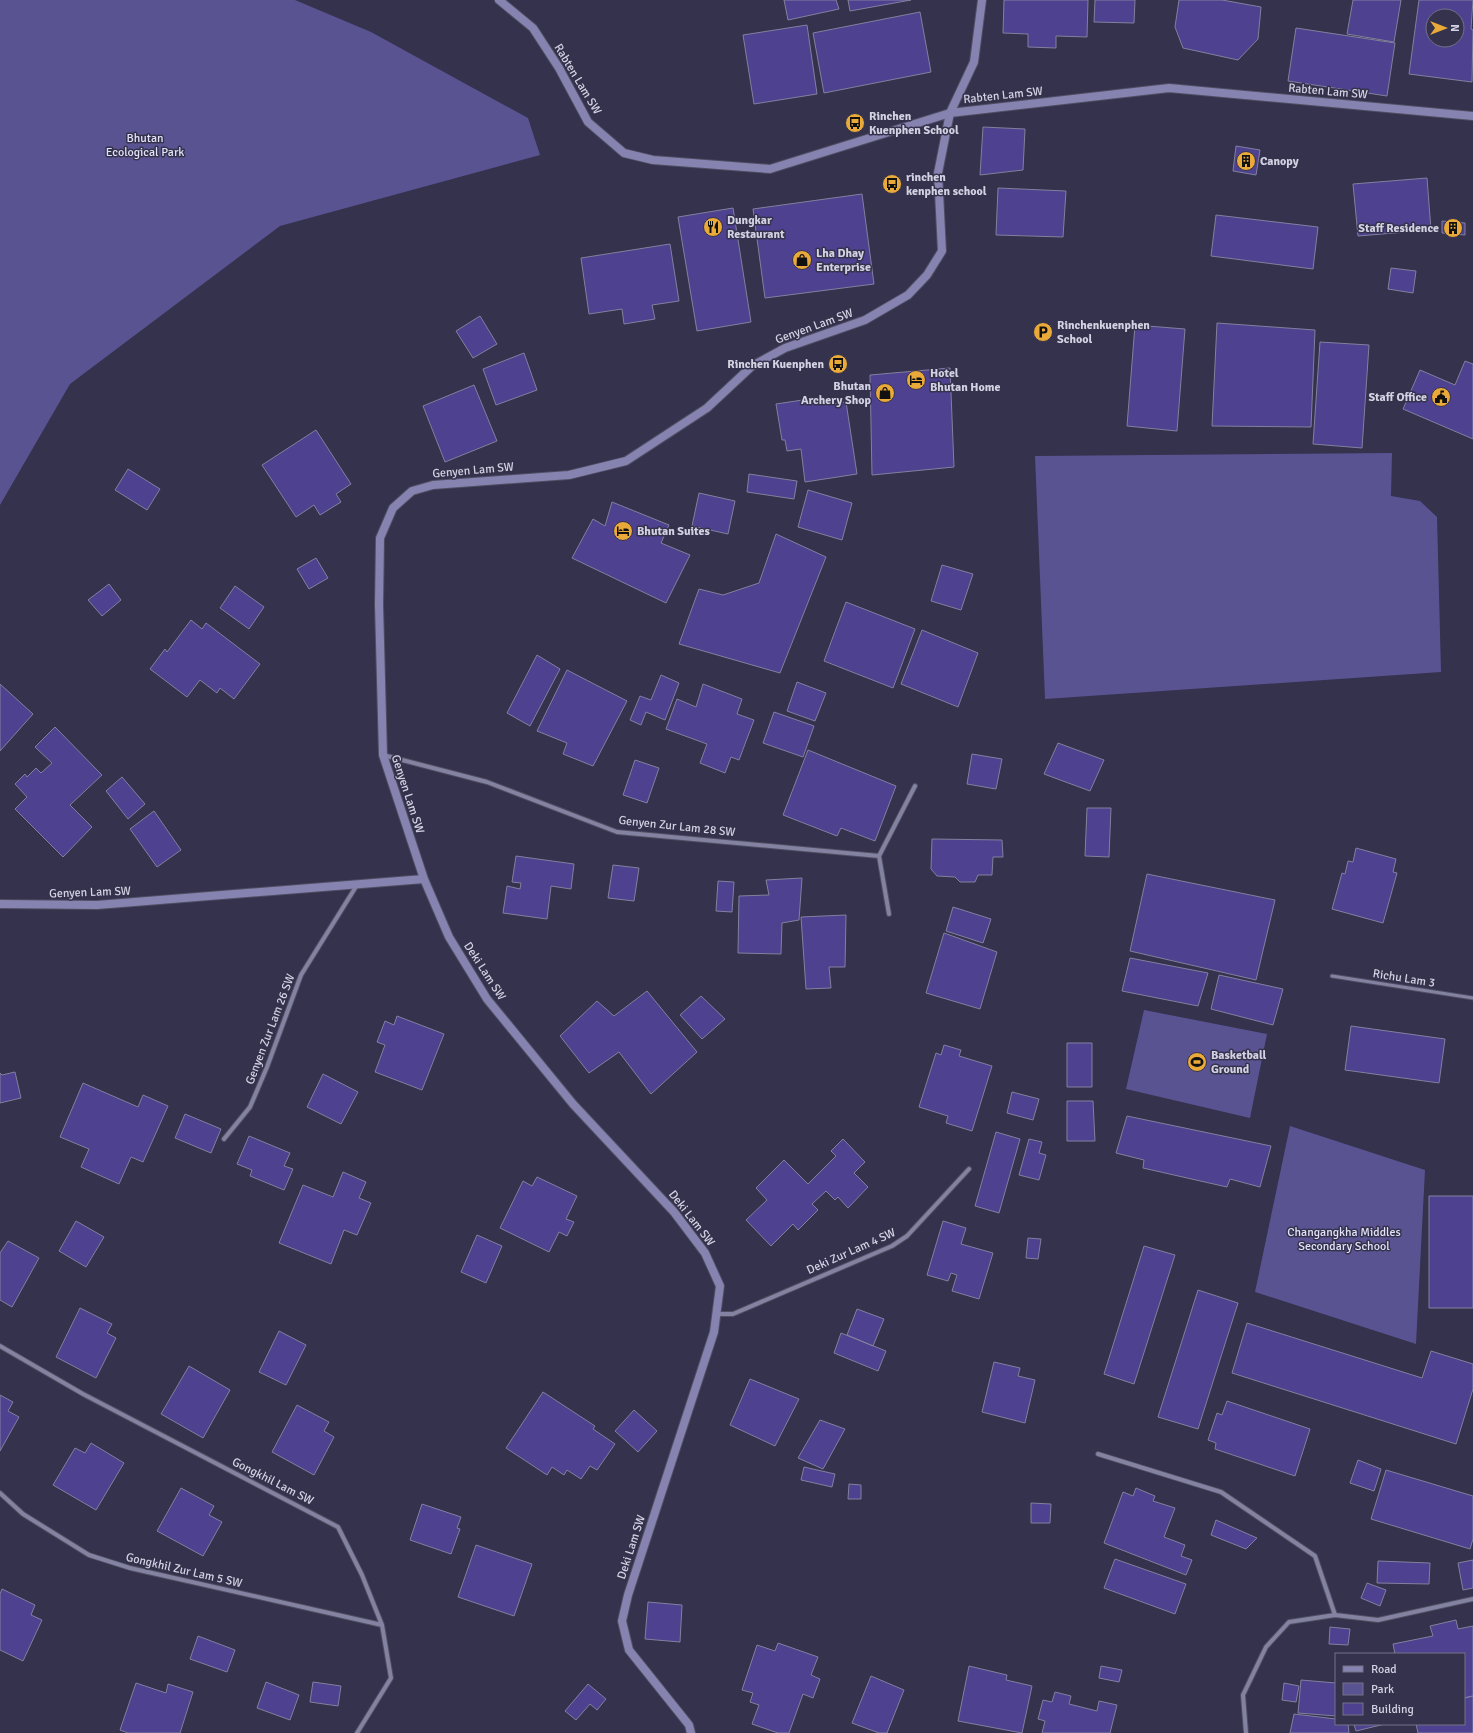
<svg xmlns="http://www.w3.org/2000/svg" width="1473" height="1733" viewBox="0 0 1473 1733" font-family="Signika,sans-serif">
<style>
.green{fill:#5a5392}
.building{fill:#4e4190;stroke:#82809e;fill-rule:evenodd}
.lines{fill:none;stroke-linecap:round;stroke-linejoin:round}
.service-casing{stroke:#4f4e63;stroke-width:5}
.minor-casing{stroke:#4f4e63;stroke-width:6}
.secondary-casing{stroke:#4f4e63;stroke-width:10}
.service{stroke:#8382a0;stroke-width:3}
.minor{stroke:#8382a0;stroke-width:4}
.secondary{stroke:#8683b0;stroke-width:8}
.labels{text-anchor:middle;stroke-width:3;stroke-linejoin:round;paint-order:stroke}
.street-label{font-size:12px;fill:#d3d2e3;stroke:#34324c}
.poi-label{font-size:12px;font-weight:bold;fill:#d3d2e3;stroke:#34324c;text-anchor:start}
.park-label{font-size:12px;fill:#e2e2f8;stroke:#34324c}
</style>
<rect width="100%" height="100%" fill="#34324c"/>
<path class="green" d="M0 0H295L371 32 528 118 540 155 280 226 70 384 0 505Z
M1392 453 1391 496 1420 501 1437 517 1441 672 1045 699 1035 456Z
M1144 1010 1267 1034 1250 1118 1126 1089Z
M1290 1126 1425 1170 1416 1344 1255 1292Z"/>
<path class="building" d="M784 0H836L839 9 788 20Z
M848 0H911L850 11Z
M1004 0H1088L1087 37 1056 36V48L1028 47V34L1003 33Z
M1095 0H1135L1134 23 1094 22Z
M1179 0H1222L1261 7 1258 39 1238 60 1183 48 1175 27Z
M1353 0H1401L1394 42 1347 34Z
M1419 0H1473L1471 29 1473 30 1472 82 1409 74ZM1433 16H1457V40H1433Z
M920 12 931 72 824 93 813 33Z
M807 25 817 94 754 104 743 35Z
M1296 28 1395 43 1387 96 1288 81Z
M983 127 1025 129 1023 170 980 175Z
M1236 146 1260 150 1256 175 1233 171Z
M1427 178 1431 230 1358 236 1353 184Z
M998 188 1066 191 1063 237 996 235Z
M862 194 874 284 765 298 753 209Z
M733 208 751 322 697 331 678 217Z
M1216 215 1318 227 1313 269 1211 256Z
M1442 221 1465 223V235L1442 233Z
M670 244 679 301 652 305 655 319 624 324 622 309 589 314 581 258Z
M1391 268 1416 271 1413 293 1388 289Z
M480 316 497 344 473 358 456 331Z
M1217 323 1315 330 1311 427 1212 426Z
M1135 325 1185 329 1177 431 1127 426Z
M1320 342 1369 345 1362 448 1313 444Z
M524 353 537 390 496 405 483 369Z
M1465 361 1473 364V439L1403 409 1420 370 1455 385Z
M950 368 954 467 872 475 870 375Z
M474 385 497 441 445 462 423 406Z
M809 399 810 404 832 401V404L846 402 857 474 805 482 801 449 787 451 785 440H782L776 404Z
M316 430 351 484 336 494 341 502 320 515 314 505 296 517 262 465Z
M128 469 160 489 147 510 115 490Z
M749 474 797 481 794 499 747 492Z
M808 490 852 503 842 540 798 527Z
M699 493 735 501 728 534 692 526Z
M612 502 669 525 661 543 690 555 666 603 572 558 593 519 605 526Z
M776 534 826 557 780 673 679 644 699 589 723 595 759 583Z
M316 558 328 578 309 589 297 569Z
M942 565 973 574 961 610 931 601Z
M109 584 121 600 102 616 88 600Z
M235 586 264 607 249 629 220 608Z
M846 602 915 629 893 688 824 661Z
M191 620 202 629 206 623 260 664 234 699 220 688 217 693 200 680 187 697 150 669 165 649 167 652Z
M922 630 978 653 958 707 901 684Z
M537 655 560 669 530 726 507 713Z
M567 670 627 701 593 766 563 754 567 743 537 731Z
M661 675 679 683 665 720 646 712 641 725 630 720 640 696 651 700Z
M797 682 826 693 815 721 787 711Z
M0 684 33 714 0 751Z
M703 684 742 699 737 714 754 720 739 760 731 757 725 773 700 763 707 744 666 729 677 699 696 707Z
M774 712 814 726 803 757 763 743Z
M55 727 102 775 70 805 92 827 63 857 15 809 27 797 15 784 25 774 27 777 36 768 41 773 52 763 35 747Z
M1058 743 1104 760 1090 791 1044 774Z
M808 750 896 786 875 841 841 828 837 836 783 815Z
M972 754 1002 759 996 789 967 784Z
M635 760 659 768 647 803 623 795Z
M122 777 145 804 128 819 106 791Z
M1087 808H1111L1109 857 1085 856Z
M154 811 181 850 157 867 130 829Z
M932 839 1002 840 1003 857H993L992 875H978L975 882H960L955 877 937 876 931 869Z
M1356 848 1396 859 1393 872 1397 873 1383 923 1332 909 1342 873 1345 874 1348 861 1353 862Z
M516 856 574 864 571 889 551 886 547 919 503 913 507 886 520 889 521 883 512 882Z
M613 865 639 868 634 901 608 898Z
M1147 874 1275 900 1256 980 1130 951Z
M802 878 799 920 782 923 781 954 738 953 739 896 769 895 766 880Z
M718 881 734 882 732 912 716 911Z
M953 907 991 919 983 943 946 931Z
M846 915 845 967H829L831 988 806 989 801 917Z
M944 933 997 952 980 1009 926 993Z
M1130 958 1208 973 1198 1006 1122 991Z
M1219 975 1283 989 1273 1025 1211 1009Z
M647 991 697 1052 651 1094 619 1052 589 1073 560 1036 597 1001 614 1016Z
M701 996 725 1019 702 1039 680 1015Z
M397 1016 444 1034 422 1090 375 1072 385 1045 377 1042 385 1021 394 1025Z
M1351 1026 1445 1039 1439 1083 1345 1070Z
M1067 1043H1092V1087H1067Z
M944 1045 961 1050 959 1056 992 1066 972 1131 946 1123 948 1116 919 1107 936 1053 941 1055Z
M15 1072 21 1098 0 1103V1073L2 1075Z
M323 1074 358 1092 341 1124 307 1107Z
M83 1083 138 1107 143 1095 168 1106 143 1162 131 1157 119 1184 81 1167 89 1149 60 1137Z
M1012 1092 1039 1099 1033 1120 1007 1113Z
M1067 1101H1093L1095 1141H1067Z
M185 1114 221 1129 211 1153 175 1138Z
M1127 1116 1271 1146 1260 1187 1230 1179 1227 1187 1143 1168 1144 1160 1116 1153Z
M996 1132 1020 1139 999 1213 975 1206Z
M249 1136 290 1153 284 1166 293 1169 284 1190 250 1176 252 1170 237 1164Z
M843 1139 865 1162 854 1173 868 1187 848 1208 838 1197 835 1200 826 1191 812 1204 818 1210 798 1230 793 1224 771 1246 746 1220 767 1200 756 1188 784 1160 808 1184 836 1156 831 1151Z
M1029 1139 1042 1142 1039 1153 1046 1155 1039 1180 1019 1175Z
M343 1172 366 1182 359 1198 371 1203 357 1235 344 1230 331 1264 279 1243 303 1185 333 1197Z
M537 1177 577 1196 566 1219 574 1222 567 1236 559 1232 549 1252 500 1228 523 1181 532 1186Z
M1429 1196H1473V1308H1429Z
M76 1221 104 1237 86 1267 59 1251Z
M943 1221 966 1228 961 1244 993 1253 979 1299 952 1291 957 1275 951 1273 948 1281 927 1275Z
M477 1235 502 1246 486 1283 461 1272Z
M1028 1238 1041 1239 1038 1259 1026 1258Z
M8 1241 39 1258 12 1307 0 1300V1253Z
M1144 1246 1175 1255 1134 1384 1104 1374Z
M1198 1290 1238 1303 1198 1429 1158 1417Z
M80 1308 112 1324 107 1333 116 1338 96 1378 56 1357Z
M857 1309 884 1319 873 1346 847 1335Z
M1247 1323 1422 1378 1431 1351 1473 1364V1389L1456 1444 1232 1373Z
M279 1331 306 1345 286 1385 259 1372Z
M841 1333 886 1351 878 1371 834 1353Z
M994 1362 1020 1368 1018 1376 1035 1380 1025 1423 982 1412Z
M189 1366 230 1390 203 1438 161 1414Z
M750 1379 799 1399 775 1446 730 1425Z
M543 1392 595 1426 593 1429 615 1444 597 1470 590 1466 581 1479 567 1470 564 1475 552 1467 547 1475 506 1448Z
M0 1395 13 1402 8 1411 19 1417 0 1451Z
M1227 1401 1310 1429 1295 1476 1215 1449 1216 1443 1208 1440 1217 1413 1222 1415Z
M297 1405 329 1422 324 1431 334 1437 314 1475 272 1452Z
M634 1410 657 1431 638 1452 615 1431Z
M820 1420 845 1429 823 1469 798 1458Z
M91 1443 124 1463 96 1510 53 1485 75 1448 85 1453Z
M1358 1460 1381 1469 1374 1491 1350 1483Z
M804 1467 835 1474 832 1487 801 1480Z
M1386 1470 1473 1496V1539L1470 1549 1371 1519Z
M849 1484 861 1485V1499H848Z
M181 1488 214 1506 209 1515 222 1522 203 1556 157 1531Z
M1136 1488 1155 1496 1153 1501 1175 1508 1164 1537 1185 1545 1181 1556 1192 1560 1186 1575 1104 1543 1123 1492 1133 1496Z
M1031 1503 1051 1504 1050 1523H1031Z
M422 1504 461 1517 457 1528 460 1529 451 1554 410 1540Z
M1216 1520 1257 1538 1246 1549 1211 1535Z
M476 1545 532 1564 514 1616 458 1597Z
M1115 1559 1186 1584 1175 1614 1104 1588Z
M1473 1560V1588L1463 1590 1458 1563Z
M1378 1561 1430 1563 1429 1584 1377 1583Z
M1367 1583 1386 1590 1380 1606 1361 1598Z
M2 1589 35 1605 31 1615 42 1620 23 1661 0 1650V1594Z
M648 1602 682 1605 680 1642 645 1639Z
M1456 1620 1458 1629 1473 1626V1696L1464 1698V1654H1395L1393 1644 1433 1636 1430 1626Z
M1330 1627 1350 1629 1348 1645 1329 1644Z
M198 1636 235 1650 227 1672 190 1659Z
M778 1643 818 1657 811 1675 820 1679 813 1698 803 1694 789 1733H778L752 1724 759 1705 750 1702 753 1693 742 1690 757 1645 775 1651Z
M969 1666 1007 1675 1006 1680 1032 1686 1022 1733 958 1721Z
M1101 1666 1122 1670 1119 1682 1099 1678Z
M871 1676 904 1690 887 1733H879L852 1723Z
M1301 1680 1336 1683V1716L1298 1713Z
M266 1682 299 1695 290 1720 257 1708Z
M313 1682 341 1686 338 1706 310 1702Z
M136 1683 166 1693 168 1684 193 1692 180 1733H128L120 1730Z
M1284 1683 1299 1686 1296 1702 1282 1700Z
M588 1684 606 1699 597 1710 590 1704 576 1720 565 1711Z
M1055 1692 1071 1696 1069 1704 1097 1711 1099 1701 1117 1705 1110 1733H1042L1045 1721 1038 1719 1043 1700 1052 1702Z
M1473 1696V1733H1418L1416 1724H1464V1698Z
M1294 1714 1336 1719V1724H1348L1349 1733H1290Z
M1354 1724H1385L1356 1731Z"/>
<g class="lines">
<g class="service-casing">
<path id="service" d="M1332 976 1473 998"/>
</g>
<g class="minor-casing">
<path id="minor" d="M383 755 487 782 617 832 879 856 915 786
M879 856 889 914
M224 1139 250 1107 267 1067 301 975 357 885
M718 1314H733L892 1246 907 1236 969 1169
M0 1346 83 1394 338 1527 362 1575 382 1625 391 1678 357 1733
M1098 1454 1221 1492 1315 1556 1335 1615
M0 1493 23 1514 89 1555 130 1568 382 1625
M1246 1733 1243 1695 1266 1647 1289 1622 1335 1615 1378 1620 1473 1599"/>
</g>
<g class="secondary-casing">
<path id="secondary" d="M499 0 533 28 559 68 588 122 624 153 653 160 770 169 950 113 1169 88 1473 116
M0 904 97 905 424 879
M691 1733 689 1725 629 1650 622 1621 628 1595 714 1332 720 1286 705 1253 674 1212 573 1104 487 999 449 937 424 879 383 755 379 605 380 538 393 508 412 491 433 485 569 475 626 461 707 408 752 366 785 348 865 320 908 295 927 275 942 251 938 173 950 113 974 62 982 0"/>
</g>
<use href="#service" class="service"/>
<use href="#minor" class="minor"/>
<use href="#secondary" class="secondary"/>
</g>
<defs>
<g id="bus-disc" transform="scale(1)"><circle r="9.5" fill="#eaaa39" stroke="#34324c"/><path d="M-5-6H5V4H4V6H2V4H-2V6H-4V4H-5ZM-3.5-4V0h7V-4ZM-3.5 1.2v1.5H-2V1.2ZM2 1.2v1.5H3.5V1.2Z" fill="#111"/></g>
<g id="building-disc" transform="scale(1)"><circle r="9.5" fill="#eaaa39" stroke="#34324c"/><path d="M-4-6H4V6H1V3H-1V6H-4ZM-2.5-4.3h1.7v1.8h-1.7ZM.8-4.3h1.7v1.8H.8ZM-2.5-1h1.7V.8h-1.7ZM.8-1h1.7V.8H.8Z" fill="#111"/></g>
<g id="restaurant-disc" transform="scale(1)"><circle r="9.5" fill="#eaaa39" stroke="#34324c"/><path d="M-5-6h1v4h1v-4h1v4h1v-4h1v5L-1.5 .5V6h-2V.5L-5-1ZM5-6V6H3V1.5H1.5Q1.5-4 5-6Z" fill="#111"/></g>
<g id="shop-disc" transform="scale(1)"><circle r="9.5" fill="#eaaa39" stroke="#34324c"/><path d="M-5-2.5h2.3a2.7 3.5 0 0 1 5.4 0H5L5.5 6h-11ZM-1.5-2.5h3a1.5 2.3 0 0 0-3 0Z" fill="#111"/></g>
<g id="parking-disc" transform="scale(1)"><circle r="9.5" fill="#eaaa39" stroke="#34324c"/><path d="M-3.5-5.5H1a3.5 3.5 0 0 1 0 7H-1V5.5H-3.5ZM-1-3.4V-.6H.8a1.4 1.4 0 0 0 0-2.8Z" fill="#111"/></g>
<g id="hotel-disc" transform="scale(1)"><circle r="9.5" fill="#eaaa39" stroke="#34324c"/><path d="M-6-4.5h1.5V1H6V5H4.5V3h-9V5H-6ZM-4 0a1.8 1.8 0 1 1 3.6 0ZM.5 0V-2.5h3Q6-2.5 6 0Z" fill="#111"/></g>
<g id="civic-disc" transform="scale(1)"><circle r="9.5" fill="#eaaa39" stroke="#34324c"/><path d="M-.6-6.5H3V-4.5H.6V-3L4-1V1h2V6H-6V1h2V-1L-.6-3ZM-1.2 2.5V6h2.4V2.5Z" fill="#111"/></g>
<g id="stadium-disc" transform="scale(1)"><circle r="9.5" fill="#eaaa39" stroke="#34324c"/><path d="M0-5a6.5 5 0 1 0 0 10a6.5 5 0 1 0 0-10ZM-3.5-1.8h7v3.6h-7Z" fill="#111"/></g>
</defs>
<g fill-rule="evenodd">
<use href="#bus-disc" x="855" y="123"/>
<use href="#building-disc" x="1246" y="161"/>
<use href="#bus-disc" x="892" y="184"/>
<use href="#restaurant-disc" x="713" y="227"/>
<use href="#building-disc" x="1453" y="228"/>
<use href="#shop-disc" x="802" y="260"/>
<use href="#parking-disc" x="1043" y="332"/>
<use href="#bus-disc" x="838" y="364"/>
<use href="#hotel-disc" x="916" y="380"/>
<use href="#shop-disc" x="885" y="393"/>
<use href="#civic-disc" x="1441" y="397"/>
<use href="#hotel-disc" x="623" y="531"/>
<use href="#stadium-disc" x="1197" y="1062"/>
</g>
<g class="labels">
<g class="street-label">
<text transform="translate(578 79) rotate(59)" y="4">Rabten Lam SW</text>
<text transform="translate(1328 91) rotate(5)" y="4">Rabten Lam SW</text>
<text transform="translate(1003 95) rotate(-6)" y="4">Rabten Lam SW</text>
<text transform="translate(814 326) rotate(-20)" y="4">Genyen Lam SW</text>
<text transform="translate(473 470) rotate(-5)" y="4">Genyen Lam SW</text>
<text transform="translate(408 794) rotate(72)" y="4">Genyen Lam SW</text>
<text transform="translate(677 826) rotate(6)" y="4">Genyen Zur Lam 28 SW</text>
<text transform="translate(90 892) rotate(-2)" y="4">Genyen Lam SW</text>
<text transform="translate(485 971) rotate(57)" y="4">Deki Lam SW</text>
<text transform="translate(1404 978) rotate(9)" y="4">Richu Lam 3</text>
<text transform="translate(270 1029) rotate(-69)" y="4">Genyen Zur Lam 26 SW</text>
<text transform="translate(692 1218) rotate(52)" y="4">Deki Lam SW</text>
<text transform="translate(851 1251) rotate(-24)" y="4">Deki Zur Lam 4 SW</text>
<text transform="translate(273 1481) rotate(27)" y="4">Gongkhil Lam SW</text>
<text transform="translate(631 1547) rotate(-72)" y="4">Deki Lam SW</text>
<text transform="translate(184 1570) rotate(13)" y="4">Gongkhil Zur Lam 5 SW</text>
</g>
<g class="poi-label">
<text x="869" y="120">Rinchen<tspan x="869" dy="14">Kuenphen School</tspan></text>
<text x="1260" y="165">Canopy</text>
<text x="906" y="181">rinchen<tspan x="906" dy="14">kenphen school</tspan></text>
<text x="727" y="224">Dungkar<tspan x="727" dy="14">Restaurant</tspan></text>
<text x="1439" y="232" text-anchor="end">Staff Residence</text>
<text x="816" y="257">Lha Dhay<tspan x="816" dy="14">Enterprise</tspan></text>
<text x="1057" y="329">Rinchenkuenphen<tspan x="1057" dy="14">School</tspan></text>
<text x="824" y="368" text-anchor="end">Rinchen Kuenphen</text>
<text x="930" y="377">Hotel<tspan x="930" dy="14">Bhutan Home</tspan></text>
<text x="871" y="390" text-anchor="end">Bhutan<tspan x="871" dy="14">Archery Shop</tspan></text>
<text x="1427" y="401" text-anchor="end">Staff Office</text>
<text x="637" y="535">Bhutan Suites</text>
<text x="1211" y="1059">Basketball<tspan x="1211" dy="14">Ground</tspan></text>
</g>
<g class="park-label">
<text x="145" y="142">Bhutan<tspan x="145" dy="14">Ecological Park</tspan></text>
<text x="1344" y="1236">Changangkha Middles<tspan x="1344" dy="14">Secondary School</tspan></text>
</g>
</g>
<rect x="1335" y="1653" width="130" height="72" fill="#34324c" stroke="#747288"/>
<rect x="1343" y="1666" width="20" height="6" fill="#8683b0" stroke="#747288"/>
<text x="1371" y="1673" font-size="12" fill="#d3d2e3">Road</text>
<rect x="1343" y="1683" width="20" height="12" fill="#5a5392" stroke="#747288"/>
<text x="1371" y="1693" font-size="12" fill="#d3d2e3">Park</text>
<rect x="1343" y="1703" width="20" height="12" fill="#4e4190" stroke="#747288"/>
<text x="1371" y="1713" font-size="12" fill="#d3d2e3">Building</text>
<g transform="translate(1445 28) rotate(90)"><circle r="19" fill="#34324c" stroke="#747288"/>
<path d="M0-3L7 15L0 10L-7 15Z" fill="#eaaa39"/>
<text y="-6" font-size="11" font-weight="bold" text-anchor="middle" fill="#d3d2e3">N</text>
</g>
</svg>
